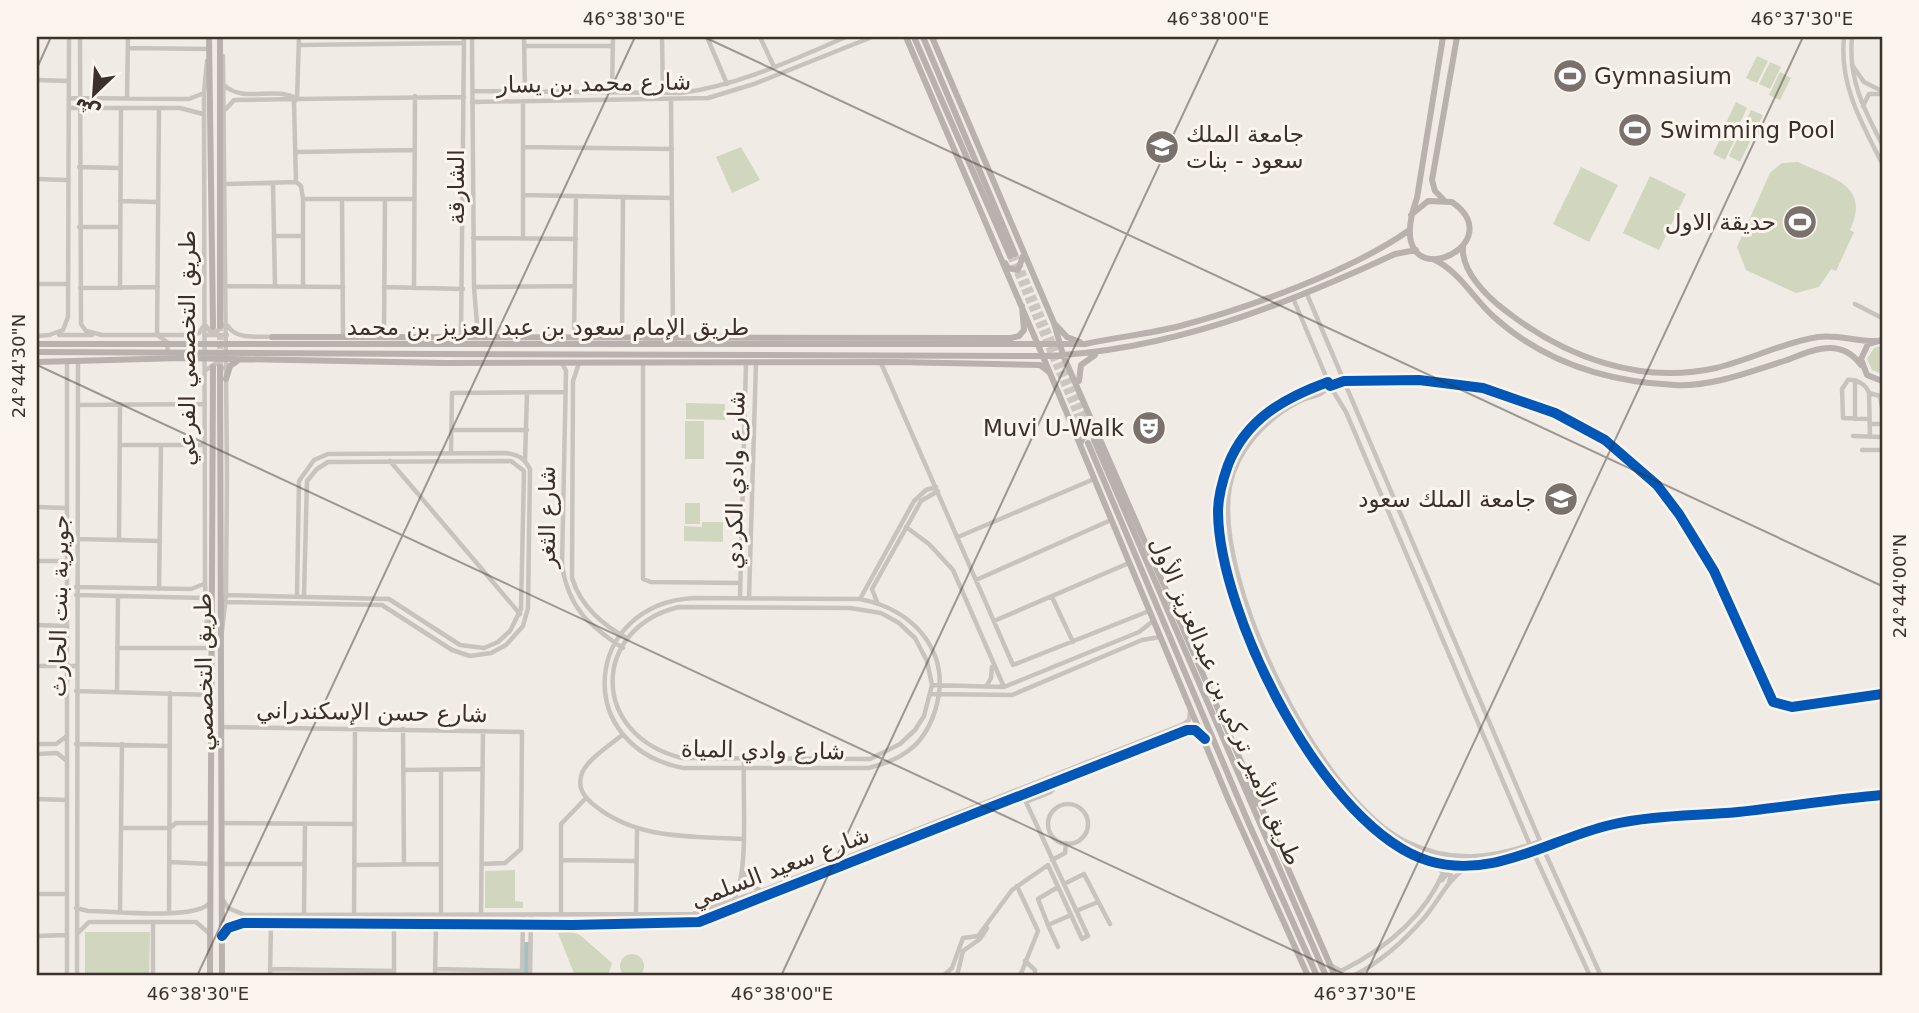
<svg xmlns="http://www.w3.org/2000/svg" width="1919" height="1013" viewBox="0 0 1919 1013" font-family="'DejaVu Sans','Noto Naskh Arabic',sans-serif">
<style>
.green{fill:#d1d6bf}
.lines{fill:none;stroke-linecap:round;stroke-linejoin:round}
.river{stroke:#a1c2c1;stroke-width:8}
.major-tunnel{stroke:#ccc6c0;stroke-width:6;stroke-dasharray:6 3;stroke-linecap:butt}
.minor{stroke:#c9c3be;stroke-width:4.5}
.major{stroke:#b8b1ad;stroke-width:6}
.major-bridge{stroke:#b8b1ad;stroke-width:6}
.cycleway-casing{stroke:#fbf5ee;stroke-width:15}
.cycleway{stroke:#0057b8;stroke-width:10}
.ticks{fill:none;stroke:#3b302b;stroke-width:2;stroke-opacity:0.45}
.labels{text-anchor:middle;stroke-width:6;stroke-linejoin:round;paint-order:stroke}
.poi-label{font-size:23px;fill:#3b302b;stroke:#fbf5ee;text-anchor:start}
.street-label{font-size:23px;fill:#3b302b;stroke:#fbf5ee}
.neatline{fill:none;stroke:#3b302b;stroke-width:2.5}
.ticks-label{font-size:18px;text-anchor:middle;fill:#3b302b}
</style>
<rect width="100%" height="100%" fill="#f0ebe5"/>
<path class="green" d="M1757 56 1768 61 1757 83 1746 78Z
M1770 62 1781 67 1770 89 1759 84Z
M1780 72 1791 78 1780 100 1769 95Z
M1736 102 1747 108 1736 131 1725 125Z
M1751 110 1763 115 1740 162 1729 156Z
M1724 131 1736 137 1725 160 1713 154Z
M741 147 760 180 732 193 716 157Z
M1798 162C1832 179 1871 184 1850 230L1854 232 1836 271 1831 269 1819 287 1796 293 1746 270 1737 247 1770 173 1782 163Z
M1581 167 1618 185 1589 242 1553 224Z
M1650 176 1686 194 1659 250 1623 233Z
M1882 346V374L1872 370 1867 359 1874 348Z
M686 403 725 404V420L686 419Z
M685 421H704V459H685Z
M685 503H700V524H685Z
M702 522H723V542L684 541V526L702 527Z
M515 870V901L523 902V908H485V871Z
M570 931 580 935 612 963 608 975 575 976 558 933Z
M85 932H150L149 975 85 974Z
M620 966a12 12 0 1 1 24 0a12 12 0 1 1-24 0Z"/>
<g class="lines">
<path class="river" d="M527 946 528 976"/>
<path class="major-tunnel" d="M1015 254 1092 435
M1010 256 1087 439
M220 367V326"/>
<path class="minor" d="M80 37 81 324 86 331 102 335
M299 37 297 99 294 102 296 182 301 186 303 199V286
M472 37 474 287 478 337
M524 37 525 92
M662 37 663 93
M707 37 727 84
M760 37 774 67
M1844 37C1839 84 1861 122 1882 163
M1852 37C1848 78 1863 108 1882 144
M299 45 464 43
M524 46H613
M128 48 209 49
M1852 65 1864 82 1882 91
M37 80 69 81
M224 85C243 104 276 85 297 99L464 97
M473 91 681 93C740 85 792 60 846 37
M612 92 613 37
M69 98 189 99 204 93
M127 98 128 37
M523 101V238
M671 101 673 335
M472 102 708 98 754 84 872 37
M1863 106 1869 94H1882
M69 108H180L203 114
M159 108 157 335 167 342 168 353
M226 109 234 100 297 99
M523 147 672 149
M296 152 413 150
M79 167 120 168
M37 179 67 180
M273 183 275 286
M226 184 296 182
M523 195 672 198
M303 199H414
M342 199 343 336
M120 201 158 202
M79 227H120
M274 236H303
M473 238 576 239
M37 284H68
M227 286 343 287
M384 287 463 289
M474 287 575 286
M80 288 158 287
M120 288 121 108
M414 288 415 96
M1306 292 1543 848 1601 976
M1293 298 1330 386 1346 412 1530 845 1590 976
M1855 304 1882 318
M206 326 210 331 216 332 225 324
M228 326C236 340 258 336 272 337
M49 335 63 330 68 317 69 37
M59 335H92
M101 335H189L199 333 203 327
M204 335H227
M37 336 50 335
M461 336 464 37
M384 337 385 200
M574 337 576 196
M622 337 623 197
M562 363 566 371 562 566C569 608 588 625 623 648
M579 363 573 381 572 578C581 607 603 625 628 639
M643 363V579L651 582 740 583
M881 363 1013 665 1149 611
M206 370 216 363 223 368
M1855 381V419
M1330 386C1322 397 1309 396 1298 402 1266 419 1237 450 1230 486 1212 579 1321 801 1407 842 1452 864 1495 858 1540 841
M1869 393 1880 396 1882 407
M79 405 205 404
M1869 419 1843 418 1842 389 1848 380C1856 379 1866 384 1869 393L1870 437
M1870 424H1882
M452 430H527
M1853 436 1882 437
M121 445H205
M1862 450H1882
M451 453 452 393 565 392
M390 461 520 614
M525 461 527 393
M37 507 67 508
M906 527 929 544 953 570 1004 687
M958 537 1094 479
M77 539 160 541
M119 539 120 404
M37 561H66
M976 580 1111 520
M76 587 191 589 204 584
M159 589 161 445
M76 595 206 598
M226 595 389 599 460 645 484 648 498 642 510 631 521 609 524 471 511 461 328 462 317 469 307 481 304 596
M1052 597 1073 642
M694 598 860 599C916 610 953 654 935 711 930 726 921 742 908 751 896 760 883 764 869 768H683C571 746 583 604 694 598Z
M740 598 746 362
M749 598 756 362
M860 599 914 501 926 490 936 487
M226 602 382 605 452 650 470 656 491 653 506 645 523 626 528 608 530 469C524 458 519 455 506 453L328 454 314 460 299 481 297 595
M877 602 872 589 921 501 938 491
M679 607 850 608 881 613 899 623 915 638 927 661 932 685 924 716 915 730 900 744 870 759 682 758C589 735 591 628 679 607Z
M994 621 1129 563
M37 625 66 626
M222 631 226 595 227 474 223 56
M117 648H211L207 631 205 583 204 93 207 61
M37 666H76
M932 685 1004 687 1139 632 1153 621
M986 687 991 678 992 667
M76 691 212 695
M117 692 118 596
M931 694 1012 695 1142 640 1160 637
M1882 694 1792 707 1773 702 1714 571 1679 514 1657 485 1605 440 1555 413 1483 388 1419 380 1344 381 1330 386 1328 382C1284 398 1246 419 1228 465 1223 479 1218 496 1218 512 1219 615 1325 829 1429 861 1493 880 1550 839 1610 825 1651 815 1696 816 1738 812 1786 807 1834 799 1882 795
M222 727 522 732 521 849 505 863 482 864
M403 729 404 864
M621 736C609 746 588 759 582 773 577 787 583 796 594 805 637 840 690 836 742 839
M37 744H56L67 736
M76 744 170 746
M37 754 57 753 67 761
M404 770 482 769
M441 770V914
M37 799 67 800
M1048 824a20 20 0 1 1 40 0a20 20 0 1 1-40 0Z
M223 823 353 824
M121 828H170L176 823H211
M562 860 636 861
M1052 860 1065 853 1066 843
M169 862 211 864
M223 864H304
M355 865 441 864
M744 873 749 885 760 890
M1442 880 1447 874 1451 875 1449 882
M1064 884 1084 874 1110 924
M1017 886 1038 931 1020 976
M37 894H67
M223 900 228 908 245 915 693 914 761 891 1184 724 1189 720 1190 712
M733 901C750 874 742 795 744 760
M76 908 88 911C115 911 191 920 209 904
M120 911 122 744
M1076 911 1098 902
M169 912 170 693
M636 913 637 830
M304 914 305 825
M561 914V824L586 798
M481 915 483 731
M153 923V976
M354 923 355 729
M1048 925 1038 899 1058 887
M78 933 89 922H196L210 934
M223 935 228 928 243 923 573 925 699 922 1182 732 1191 729 1200 734
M37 936 67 935
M1058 947 1048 925 1071 915
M1025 961 1035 970V976
M1332 966 1341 971C1385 949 1423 919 1443 873L1435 863
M271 969 394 971
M435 969 522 971
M944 975 952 968 963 938 978 936 1012 890 1048 865 1082 939 1088 936 1026 802 1051 792 1061 779
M67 976V361
M77 976 78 361
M270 976 271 923
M394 976V924
M435 976 436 925
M522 976 523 916
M530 976 531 915
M957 976 963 951 980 939 987 928
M1353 976C1381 962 1405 940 1425 917 1439 900 1449 877 1468 867"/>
<path class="major" d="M209 37 213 327
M906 37 1050 373
M914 37 1010 256
M923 37 1015 254
M932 37 1054 323 1067 337 1080 342
M1443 199 1435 191 1432 180 1457 37
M1411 215 1428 201 1452 202C1517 247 1378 306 1417 198L1443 37
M1463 247C1461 271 1487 297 1506 311 1565 357 1640 385 1716 368 1750 360 1784 342 1818 337 1838 334 1857 342 1877 341
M1433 259C1459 271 1473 298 1494 317 1545 363 1607 382 1675 385 1711 387 1749 372 1784 361 1798 356 1814 348 1830 348 1843 348 1853 354 1861 365
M1005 263 1008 268 1018 270 1023 256
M1054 323 1063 355 1335 976
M220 326V37
M272 337 1011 338 1019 336 1024 330 1022 306
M646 340 674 342
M1882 340 1868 344 1861 359 1867 375 1882 381
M432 344H1085C1117 337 1149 334 1180 326 1248 308 1351 271 1408 231
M433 354 1044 356C1168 351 1283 306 1395 254L1416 250
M37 362 182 358 445 363 896 362 1040 365 1050 373 1229 801 1308 976
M220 367 222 976
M226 379 230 366 237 361
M1079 381 1081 365 1095 355
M1094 440 1326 976
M1088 443 1249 824 1317 976
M1080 444 1086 432 1098 435
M1245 783 1256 804
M210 976 213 367"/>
<path class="major-bridge" d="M37 344H432
M37 352 433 354"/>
<g class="cycleway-casing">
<path id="cycleway" d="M1882 694 1792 707 1773 702 1714 571 1679 514 1657 485 1605 440 1555 413 1483 388 1419 380 1344 381 1330 386 1328 382C1284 398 1246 419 1228 465 1223 479 1218 496 1218 512 1219 615 1325 829 1429 861 1493 880 1550 839 1610 825 1651 815 1696 816 1738 812 1786 807 1834 799 1882 795
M222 936 228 928 243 923 573 925 699 922 1187 730H1195L1205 739"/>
</g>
<use href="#cycleway" class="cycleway"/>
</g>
<path class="ticks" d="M704 37 1882 586M37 68 51 37M37 365 1348 976M197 976 635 37M781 976 1219 37M1365 976 1803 37"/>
<defs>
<g id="stadium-disc" transform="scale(1.75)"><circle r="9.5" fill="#7a716c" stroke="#fbf5ee"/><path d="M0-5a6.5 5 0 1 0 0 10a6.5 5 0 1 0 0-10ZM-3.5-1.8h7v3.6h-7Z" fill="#fff"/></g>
<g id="university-disc" transform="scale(1.75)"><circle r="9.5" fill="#7a716c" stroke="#fbf5ee"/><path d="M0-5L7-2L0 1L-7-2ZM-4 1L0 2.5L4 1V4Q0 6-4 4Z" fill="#fff"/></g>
<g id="theatre-disc" transform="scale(1.75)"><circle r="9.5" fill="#7a716c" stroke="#fbf5ee"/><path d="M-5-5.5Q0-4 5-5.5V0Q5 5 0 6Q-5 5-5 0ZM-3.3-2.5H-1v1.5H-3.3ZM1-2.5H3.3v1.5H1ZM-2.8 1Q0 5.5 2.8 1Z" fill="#fff"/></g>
</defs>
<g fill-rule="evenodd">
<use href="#stadium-disc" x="1570" y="76"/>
<use href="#stadium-disc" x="1635" y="130"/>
<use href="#university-disc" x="1162" y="147"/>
<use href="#stadium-disc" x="1800" y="222"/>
<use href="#theatre-disc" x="1149" y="428"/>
<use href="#university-disc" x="1561" y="499"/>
</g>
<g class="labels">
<g class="poi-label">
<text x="1594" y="84">Gymnasium</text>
<text x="1660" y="138">Swimming Pool</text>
<text x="1186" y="142">جامعة الملك<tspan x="1186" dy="26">سعود - بنات</tspan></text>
<text x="1776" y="230" text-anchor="end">حديقة الاول</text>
<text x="1124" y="436" text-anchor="end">Muvi U-Walk</text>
<text x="1536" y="507" text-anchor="end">جامعة الملك سعود</text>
</g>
<g class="street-label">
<text transform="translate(594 83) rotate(-1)" y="8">شارع محمد بن يسار</text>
<text transform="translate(456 187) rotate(-90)" y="8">الشارقة</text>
<text x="548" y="335">طريق الإمام سعود بن عبد العزيز بن محمد</text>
<text transform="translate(187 348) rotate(-90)" y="8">طريق التخصصي الفرعي</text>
<text transform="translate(735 480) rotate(-89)" y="8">شارع وادي الكردي</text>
<text transform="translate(547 517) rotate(-90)" y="8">شارع الثغر</text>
<text transform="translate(59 606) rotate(-89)" y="8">جويرية بنت الحارث</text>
<text transform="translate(204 672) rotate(-91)" y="8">طريق التخصصي</text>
<text transform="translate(1226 701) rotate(67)" y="8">طريق الأمير تركي بن عبدالعزيز الأول</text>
<text transform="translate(372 712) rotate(1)" y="8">شارع حسن الإسكندراني</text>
<text transform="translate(763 750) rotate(1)" y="8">شارع وادي المياة</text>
<text transform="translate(780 867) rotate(-21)" y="8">شارع سعيد السلمي</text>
</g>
</g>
<rect width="1919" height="1013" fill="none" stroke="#fbf5ee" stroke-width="77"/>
<g transform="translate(94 94) rotate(205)" stroke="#fbf5ee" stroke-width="5" paint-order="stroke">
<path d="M0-5L12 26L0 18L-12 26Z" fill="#3b302b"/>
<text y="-10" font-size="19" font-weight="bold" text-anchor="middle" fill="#3b302b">ش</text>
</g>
<rect x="38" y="38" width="1843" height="936" class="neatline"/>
<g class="ticks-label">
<text x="634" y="25">46°38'30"E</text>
<text x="1218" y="25">46°38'00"E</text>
<text x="1802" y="25">46°37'30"E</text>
<text transform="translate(19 366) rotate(-90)" y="6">24°44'30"N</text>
<text transform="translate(1900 586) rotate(-90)" y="6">24°44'00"N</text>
<text x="198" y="1000">46°38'30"E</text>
<text x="782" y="1000">46°38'00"E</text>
<text x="1365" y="1000">46°37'30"E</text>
</g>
</svg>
